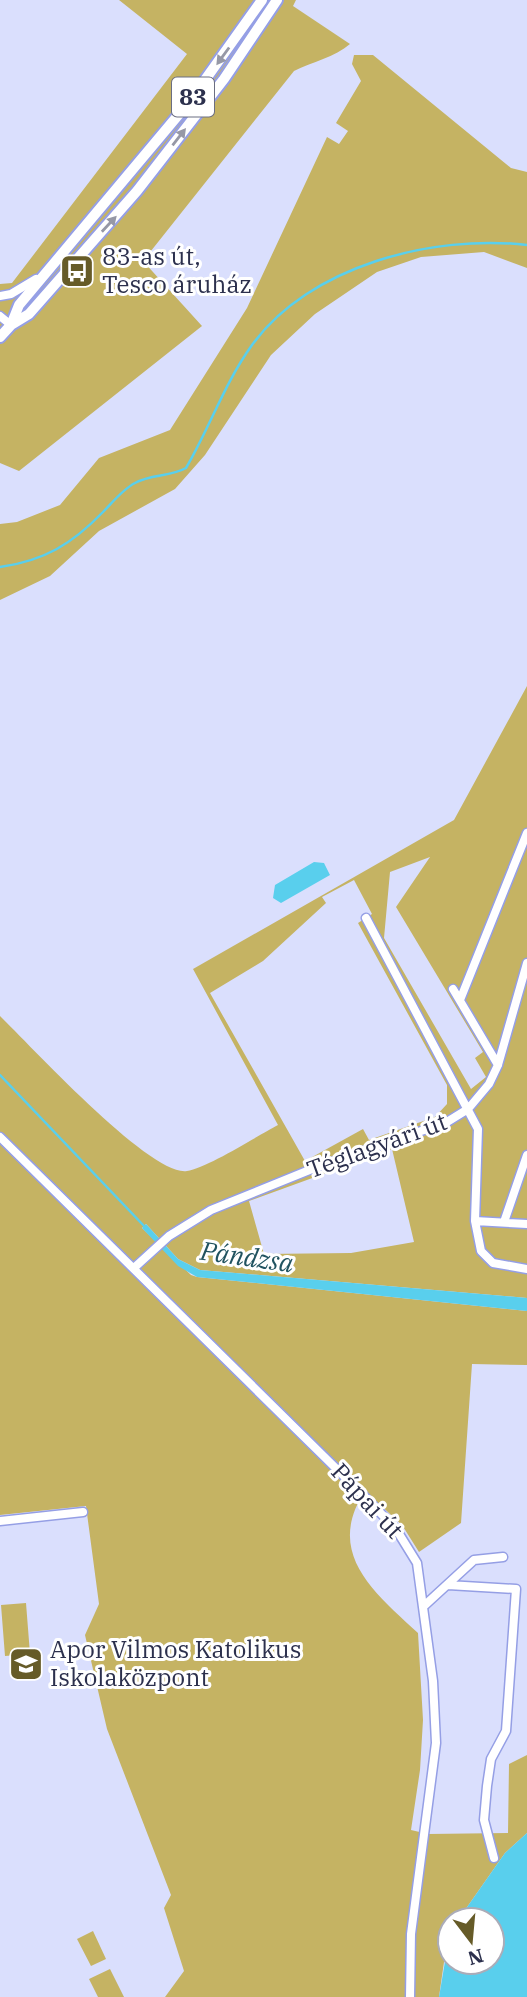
<svg xmlns="http://www.w3.org/2000/svg" width="527" height="1997" viewBox="0 0 527 1997" font-family="'IBM Plex Serif',serif">
<style>
.green{fill:#c5b363;fill-rule:evenodd}
.water{fill:#59cfed}
.lines{fill:none;stroke-linecap:round;stroke-linejoin:round}
.stream{stroke:#59cfed;stroke-width:2.5}
.minor-casing{stroke:#959fe5;stroke-width:11}
.major-casing{stroke:#959fe5;stroke-width:14}
.minor{stroke:#fff;stroke-width:8}
.major{stroke:#fff;stroke-width:10}
.oneway{fill:#9698a6}
.labels{text-anchor:middle;stroke-width:6;stroke-linejoin:round;paint-order:stroke}
.shield{fill:#fff;stroke:#6b6e82;stroke-width:2}
.shield-label{font-size:23px;font-weight:bold;fill:#2c304d}
.poi-label{font-size:24px;fill:#2c304d;stroke:#fff;text-anchor:start}
.street-label{font-size:24px;fill:#2c304d;stroke:#fff}
.water-label{font-size:26px;font-style:italic;fill:#215360;stroke:#fff}
</style>
<rect width="100%" height="100%" fill="#dadffd"/>
<path class="green" d="M119 0H296L293 6 350 44C335 57 312 62 294 71L143 261 202 326 19 471 0 463V284L12 283 187 54Z
M354 55H373L511 168 527 172V268L484 252 421 257 377 272 315 314 271 355 205 455 175 489 99 531 50 576 0 600V524L17 522 60 505 99 458 170 430 247 308 327 137 339 144 348 131 336 123 361 81 352 64Z
M527 686V1298L200 1270 178 1259 146 1224 142 1228 191 1275 197 1277 527 1311V1365L472 1364 461 1523 419 1552 402 1525 365 1491C324 1553 375 1593 418 1633L423 1720 420 1770 411 1830 428 1834 508 1833 509 1764 527 1755V1833L505 1853 458 1920H450L439 1997H165L184 1971 164 1908 171 1895 107 1729 85 1635 99 1604 86 1506 0 1515V1016C30 1045 151 1177 187 1171 207 1168 257 1136 278 1125L193 969 454 820ZM430 857 396 907 483 1052 475 1058 486 1077 471 1089 384 938 390 872ZM354 880 372 914 358 923 447 1085V1104L435 1117 369 1140 363 1129 305 1161 210 993 263 961 326 903 322 897ZM392 1149 414 1242 351 1253 264 1254 249 1201Z
M26 1603 30 1654 5 1656 1 1605Z
M93 1931 106 1959 91 1966 77 1939Z
M110 1969 124 1997H98L89 1979Z"/>
<path class="water" d="M314 862 324 863 330 875 281 903 273 898 275 885Z
M146 1224 178 1259 200 1270 527 1298V1311L197 1277 178 1266 142 1228Z
M527 1833V1997H439L450 1932V1962H492V1920H458L505 1853Z"/>
<g class="lines">
<path class="stream" d="M0 567C44 561 72 544 103 512 112 503 123 489 135 483 151 474 170 477 186 468 210 427 224 384 252 345 309 266 433 234 527 245
M0 1075 145 1227"/>
<g class="minor-casing">
<path id="minor" d="M0 296 11 294 36 279
M0 316 11 325
M366 918 478 1129 475 1221 481 1251 493 1263 527 1269
M453 989 498 1065
M460 1000 527 833
M0 1137 364 1496 396 1529 417 1563 433 1681 436 1743 411 1934 410 1997
M475 1221 527 1224
M504 1222 527 1155
M135 1267 169 1236 211 1210 312 1169 447 1122 468 1109 489 1084 498 1065 527 963
M0 1521 83 1512
M448 1585 516 1589 506 1731 491 1759 487 1786 484 1820 494 1858
M425 1605 474 1560 503 1557"/>
</g>
<g class="major-casing">
<path id="major" d="M11 325 19 305 190 101 262 0
M0 337 11 325 29 314 137 191 224 79 277 0"/>
</g>
<use href="#minor" class="minor"/>
<use href="#major" class="major"/>
</g>
<defs><path id="oneway-solid" d="M-6-.8H1V-3.2L6.5 0L1 3.2V.8H-6Z" transform="scale(1.75)"/></defs>
<g class="oneway">
<use href="#oneway-solid" transform="translate(223 56) rotate(126)"/>
<use href="#oneway-solid" transform="translate(179 137) rotate(-52)"/>
<use href="#oneway-solid" transform="translate(109 224) rotate(-47)"/>
</g>
<defs>
<g id="bus-square" transform="scale(1.75)"><rect x="-9" y="-9" width="18" height="18" rx="4" fill="#665b28" stroke="#fff"/><path d="M-5-6H5V4H4V6H2V4H-2V6H-4V4H-5ZM-3.5-4V0h7V-4ZM-3.5 1.2v1.5H-2V1.2ZM2 1.2v1.5H3.5V1.2Z" fill="#fff"/></g>
<g id="school-square" transform="scale(1.75)"><rect x="-9" y="-9" width="18" height="18" rx="4" fill="#665b28" stroke="#fff"/><path d="M0-5L7-2L0 1L-7-2ZM-4 1L0 2.5L4 1V4Q0 6-4 4Z" fill="#fff"/></g>
</defs>
<g fill-rule="evenodd">
<use href="#bus-square" x="77" y="271"/>
<use href="#school-square" x="26" y="1664"/>
</g>
<g class="labels">
<rect class="shield" x="172" y="77.5" width="42" height="39" rx="5"/>
<g class="shield-label">
<text x="193" y="105">83</text>
</g>
<g class="poi-label">
<text x="102" y="265">83-as út,<tspan x="102" dy="28">Tesco áruház</tspan></text>
<text x="50" y="1658">Apor Vilmos Katolikus<tspan x="50" dy="28">Iskolaközpont</tspan></text>
</g>
<g class="street-label">
<text transform="translate(377 1146) rotate(-20)" y="8">Téglagyári út</text>
<text transform="translate(367 1501) rotate(47)" y="8">Pápai út</text>
</g>
<g class="water-label">
<text transform="translate(247 1257) rotate(8)" y="9">Pándzsa</text>
</g>
</g>
<g transform="translate(471 1941) rotate(164)"><circle r="33" fill="#ffffff" stroke="#abacb8" stroke-width="2"/>
<path d="M0-5L12 26L0 18L-12 26Z" fill="#665b28"/>
<text y="-10" font-size="19" font-weight="bold" text-anchor="middle" fill="#2c304d">N</text>
</g>
</svg>
